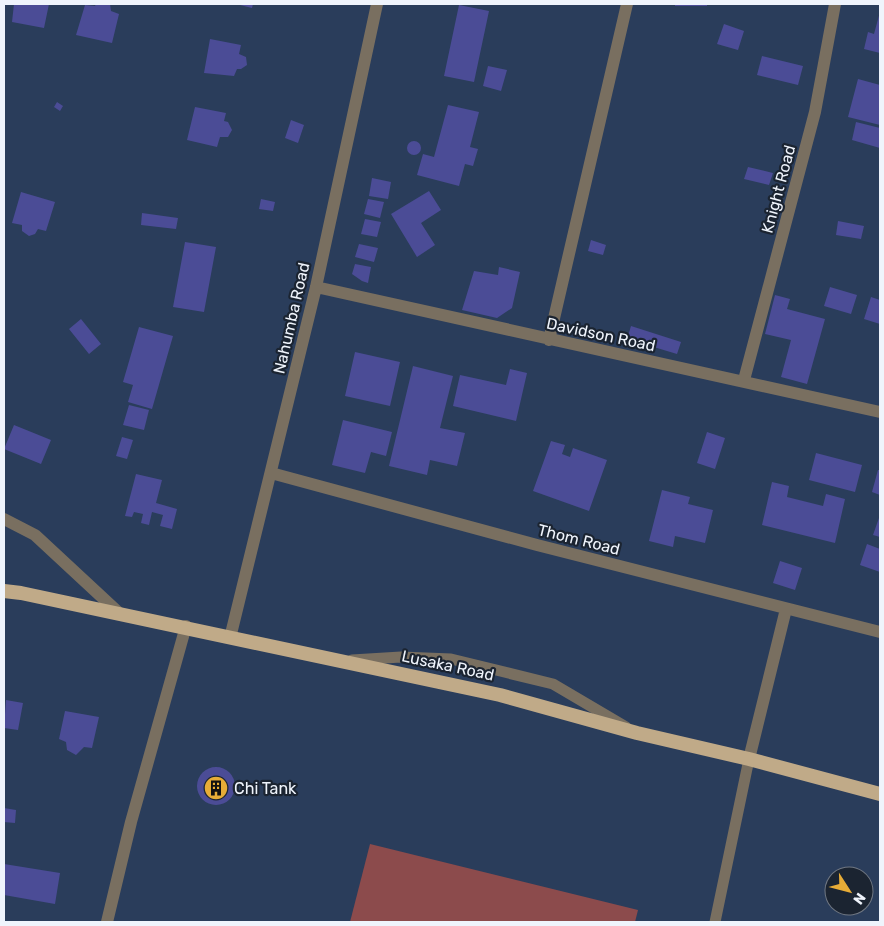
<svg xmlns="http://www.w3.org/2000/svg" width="884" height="926" viewBox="0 0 884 926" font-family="Rubik,sans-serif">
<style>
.green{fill:#8c4b4c}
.building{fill:#4b4c96}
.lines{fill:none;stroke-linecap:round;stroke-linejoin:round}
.service{stroke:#796f60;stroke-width:11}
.minor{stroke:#796f60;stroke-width:12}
.trunk{stroke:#c0aa88;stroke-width:14}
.labels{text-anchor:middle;stroke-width:4.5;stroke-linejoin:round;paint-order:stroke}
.street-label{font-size:16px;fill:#eff4fc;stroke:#1b2431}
.poi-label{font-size:16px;fill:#eff4fc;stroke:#1b2431;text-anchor:start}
</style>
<rect width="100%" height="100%" fill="#2a3d5b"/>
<path class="green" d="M370 844 638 910 635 922H350Z"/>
<path class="building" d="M14 4H49L44 28 12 22Z
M96 4H110L111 11 119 14 112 43 76 35 85 5 95 6Z
M236 4H253L252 8Z
M675 4H707V6H675Z
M459 5 489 11 474 82 444 76Z
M880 12V53L864 49 868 32 874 34Z
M724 24 744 31 738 50 717 44Z
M210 39 241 45 239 54 246 57 247 65 241 69H237L234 76 204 73Z
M762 56 803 66 798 85 757 75Z
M488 66 507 70 501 91 483 86Z
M858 79 880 85V125L848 117Z
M57 102 63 106 60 111 54 107Z
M448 105 479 112 470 147 478 149 473 166 465 164 459 186 417 175 423 154 434 157Z
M195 107 226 113 224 121 228 122 232 130 228 137H220L217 147 187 140Z
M291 120 304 125 298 143 285 138Z
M856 122 880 128V148L852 140Z
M407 148a7 7 0 1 1 14 0a7 7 0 1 1-14 0Z
M748 167 773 173 769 185 744 179Z
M372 178 391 182 388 199 369 196Z
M429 191 441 210 421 223 435 245 417 257 391 214Z
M21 192 55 202 46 231 38 229 35 234 29 236 22 231V225L12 223Z
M261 199 275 202 273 211 259 209Z
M368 199 384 202 380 218 364 214Z
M142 213 178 218 176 229 141 225Z
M365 219 381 222 377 237 361 234Z
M838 221 864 226 861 239 836 235Z
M591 240 606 245 603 255 588 251Z
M185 242 216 247 204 312 173 307Z
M359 244 378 248 374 262 355 257Z
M355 264 371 267 368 283 362 281 352 274Z
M499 267 520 272 512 308 497 318 462 310 474 271 498 275Z
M830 287 857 295 851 314 824 306Z
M775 295 790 299 787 309 825 319 807 384 781 377 791 340 765 334Z
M871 297 880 300V324L864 319Z
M81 319 101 344 89 354 69 329Z
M631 326 681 342 677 354 627 339Z
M139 327 173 336 152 409 128 402 133 385 123 382Z
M355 352 400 362 390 406 345 396Z
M413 366 453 376 440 428 465 433 457 466 430 460 427 475 389 466Z
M510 369 527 373 516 421 453 406 460 375 506 385Z
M129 405 149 410 144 430 123 425Z
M343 420 392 432 386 456 371 452 365 473 332 465Z
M14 425 51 440 41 464 4 449Z
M707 432 725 438 715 469 697 463Z
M122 437 133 440 127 459 116 456Z
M551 441 565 445 562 454 570 457 573 448 607 460 589 511 533 491Z
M816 453 862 465 855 492 809 480Z
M878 470H880V495L872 492Z
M136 474 162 480 156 503 177 509 172 529 160 526 163 515 152 512 149 525 141 523 143 514 134 512 132 517 125 516Z
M772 482 789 486 787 497 823 506 826 494 845 499 835 543 762 525Z
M662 490 690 497 688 504 713 510 705 543 675 536 673 547 649 541Z
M879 518 880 519V537L873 535Z
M867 544 880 549V572L860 565Z
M780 561 802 568 795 590 773 583Z
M6 700 23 703 18 730 4 728Z
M65 711 99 717 92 748 84 747 76 755 67 750 66 742 59 739Z
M197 786a19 19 0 1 1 38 0a19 19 0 1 1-38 0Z
M4 808 16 810 15 823 4 822Z
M4 864 60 873 55 904 4 895Z"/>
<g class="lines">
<path class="service" d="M352 660 401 657 451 659 553 684 626 727
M715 922 749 759"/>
<path class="minor" d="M316 287 880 412
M549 340 627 4
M744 380 815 112 835 4
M271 473 537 545 880 632
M4 519 35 535 119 613
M230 638 316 287 377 4
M749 759 786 609
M107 922 131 822 186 626"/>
<path class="trunk" d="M4 591 21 593 500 695 637 733 749 759 880 794"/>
</g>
<defs>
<g id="building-disc" transform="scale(1.25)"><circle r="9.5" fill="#e7ac37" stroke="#1b2431"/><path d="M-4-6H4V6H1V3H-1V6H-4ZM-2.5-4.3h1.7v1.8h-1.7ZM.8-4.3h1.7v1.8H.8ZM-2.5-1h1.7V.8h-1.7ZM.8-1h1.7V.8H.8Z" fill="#111"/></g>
</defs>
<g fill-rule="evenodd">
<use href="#building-disc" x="216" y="788"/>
</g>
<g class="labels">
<g class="street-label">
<text transform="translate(778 189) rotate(-75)" y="6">Knight Road</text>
<text transform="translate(291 318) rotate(-77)" y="6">Nahumba Road</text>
<text transform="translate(601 334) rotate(12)" y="6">Davidson Road</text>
<text transform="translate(579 539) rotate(14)" y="6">Thom Road</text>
<text transform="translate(448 665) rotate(12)" y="6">Lusaka Road</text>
</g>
<g class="poi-label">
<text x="234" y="794">Chi Tank</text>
</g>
</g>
<rect width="884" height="926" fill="none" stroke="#eff4fc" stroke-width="10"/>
<g transform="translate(849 891) rotate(126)"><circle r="24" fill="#1b2431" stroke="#707782"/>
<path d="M0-4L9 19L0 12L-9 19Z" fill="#e7ac37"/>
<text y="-8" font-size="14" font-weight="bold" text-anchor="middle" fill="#eff4fc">N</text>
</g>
</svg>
